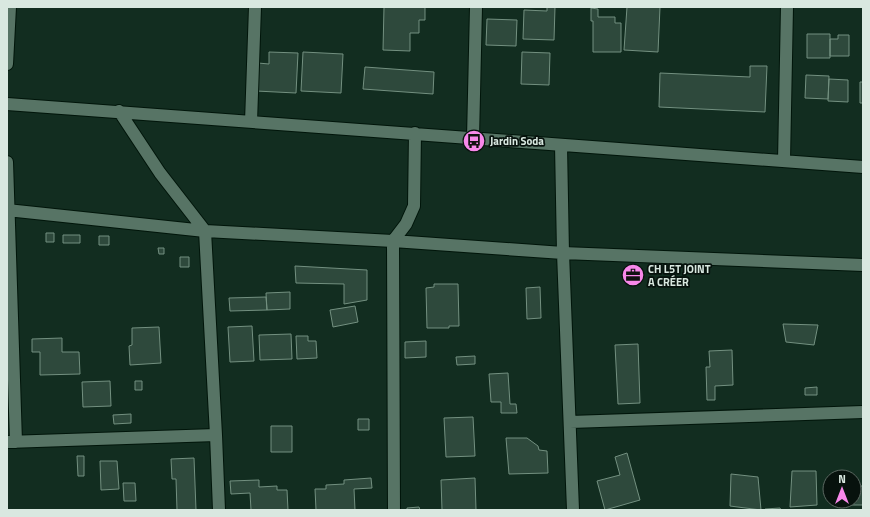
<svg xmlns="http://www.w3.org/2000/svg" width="870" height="517" viewBox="0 0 870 517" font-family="'Titillium Web',sans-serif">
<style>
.building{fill:#2e493c;stroke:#739080}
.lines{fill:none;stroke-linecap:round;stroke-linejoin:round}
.street-casing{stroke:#00150a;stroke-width:14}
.street{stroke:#577465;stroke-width:12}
.labels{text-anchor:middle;stroke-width:3.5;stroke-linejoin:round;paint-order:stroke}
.poi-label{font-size:11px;font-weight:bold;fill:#d9e8e0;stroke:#07120d;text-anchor:start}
</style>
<rect width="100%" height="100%" fill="#122d20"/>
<path class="building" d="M384 7H425V20H419V33H410V51L383 50Z
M547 7H555L554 40 523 39 524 10 547 11Z
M627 7H660L658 52 624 50Z
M591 8 598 9V17H615V23H621V52H593V21H591Z
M487 19 517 20 516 46 486 45Z
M807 34H830V58H807Z
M838 35H849V56H830V39H838Z
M269 52 298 53 296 93 256 91 258 63 269 64Z
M303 52 343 54 341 93 301 91Z
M522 52 550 53 549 85 521 84Z
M750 66H767L765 112 659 107 660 73 750 77Z
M365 67 434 72 433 94 363 89Z
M806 75 829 76 828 99 805 98Z
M829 79 848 80V102L828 101Z
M860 82H863V103H860Z
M46 233H54V242H46Z
M63 235H80V243H63Z
M99 236H109V245H99Z
M158 248H164V254H159Z
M180 257H189V267H180Z
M295 266 367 270V300L344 304V284L296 283Z
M434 284H458L459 326H449V328H427L426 288 434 287Z
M540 287 541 318 527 319 526 288Z
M290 292V309L267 310 266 293Z
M266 297 267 310 230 311 229 298Z
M355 306 358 322 333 327 330 310Z
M783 324 818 325 814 345 786 342Z
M252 326 254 361 230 362 228 327Z
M159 327 161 363 130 365 129 346 132 345V328Z
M291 334 292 359 260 360 259 335Z
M296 336H308V341H316L317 358 297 359Z
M62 338V352H79L80 374 40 375V352H32V339Z
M426 341V357L405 358V342Z
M638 344 640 403 618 404 615 345Z
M732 350 733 385 715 386V400H707L706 367H710L709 351Z
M475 356V364L457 365 456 357Z
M508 373 510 404H516L517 413H501V402H491L489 374Z
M110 381 111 406 83 407 82 382Z
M135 381H142V390H135Z
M817 387V395H805V388Z
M131 414V423L114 424 113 415Z
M473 417 475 456 446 457 444 418Z
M358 419H369V430H358Z
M271 426H292V452H271Z
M506 438H527L538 446 539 450 547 451 548 473 509 474Z
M627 453 640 500 605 510 597 481 620 475 615 457Z
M77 456H84V476H78Z
M194 458 196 510H177L176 479H172L171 459Z
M100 461H117L119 489 101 490Z
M792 471H816L817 505 790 507Z
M731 474 758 477 761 510 730 506Z
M371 478 372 488 354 489 355 510H316L315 489H326V485L344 484V480Z
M475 478 476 510H442L441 480Z
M259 480V487L277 486V490H287L288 510H251L250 493 231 494 230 481Z
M123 483H135L136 501H124Z
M854 486H863V505H846V501H854Z
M419 507 420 510H407V508Z
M780 508 781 510H765V509Z"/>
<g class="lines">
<g class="street-casing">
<path id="street" d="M7 64 10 7
M7 104 863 167
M119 111 160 173 205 231 216 435 219 510
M251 122 255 7
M473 138 476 7
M561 145 563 253 573 510
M784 161 787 7
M7 162 16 442
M7 210 205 231 393 241 563 253 863 265
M570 422 863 412
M7 442 216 435
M394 510 393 241 406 224 414 206 415 133"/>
</g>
<use href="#street" class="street"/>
</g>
<defs>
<g id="bus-disc" transform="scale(1.15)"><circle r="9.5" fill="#f888ea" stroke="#07120d"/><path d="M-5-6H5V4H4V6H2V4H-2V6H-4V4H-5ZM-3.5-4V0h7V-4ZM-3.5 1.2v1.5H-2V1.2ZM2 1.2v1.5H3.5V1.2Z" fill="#111"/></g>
<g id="office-disc" transform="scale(1.15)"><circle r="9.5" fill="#f888ea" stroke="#07120d"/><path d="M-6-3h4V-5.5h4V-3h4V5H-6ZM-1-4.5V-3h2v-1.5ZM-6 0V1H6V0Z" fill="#111"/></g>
</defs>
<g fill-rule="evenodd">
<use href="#bus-disc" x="474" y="141"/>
<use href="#office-disc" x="633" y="275"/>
</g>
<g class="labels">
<g class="poi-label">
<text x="490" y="145">Jardin Soda</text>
<text x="648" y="273">CH L5T JOINT<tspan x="648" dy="13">A CRÉER</tspan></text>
</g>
</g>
<rect width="870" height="517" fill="none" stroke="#d9e8e0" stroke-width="16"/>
<g transform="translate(842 489)"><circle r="19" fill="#07120d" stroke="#5b6861"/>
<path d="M0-3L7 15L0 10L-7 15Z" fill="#f888ea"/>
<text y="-6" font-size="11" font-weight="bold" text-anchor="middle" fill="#d9e8e0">N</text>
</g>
</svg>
